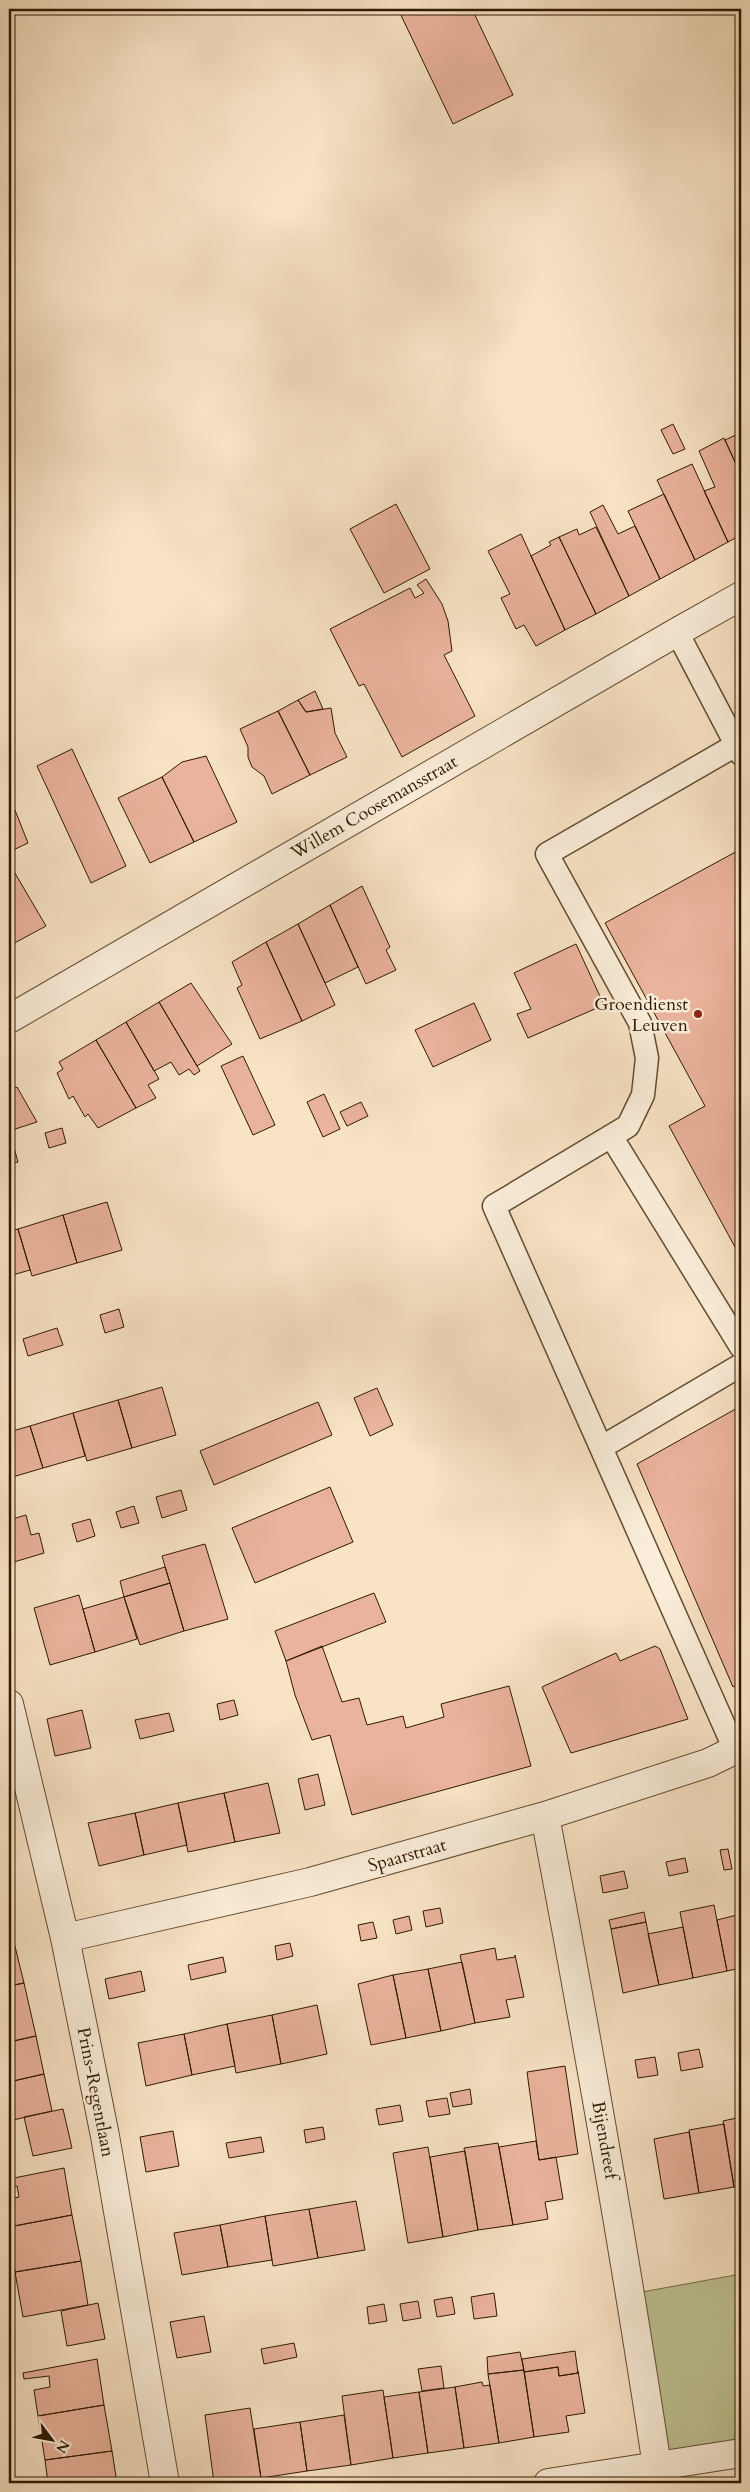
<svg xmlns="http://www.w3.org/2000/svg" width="750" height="2492" viewBox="0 0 750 2492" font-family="Cardo,serif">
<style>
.green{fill:#bec394;stroke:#766e4a}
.building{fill:#eab39c;stroke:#2f1900}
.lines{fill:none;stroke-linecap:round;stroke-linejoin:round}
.lane-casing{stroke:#614c31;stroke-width:25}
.street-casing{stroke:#614c31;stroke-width:30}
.lane{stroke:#faedd9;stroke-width:22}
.street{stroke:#faedd9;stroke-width:28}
.poi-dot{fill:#8f2418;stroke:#faedd9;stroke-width:2}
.labels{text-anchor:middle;stroke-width:5;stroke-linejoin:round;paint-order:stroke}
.street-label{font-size:18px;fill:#2f1900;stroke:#faedd9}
.poi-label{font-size:18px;fill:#2f1900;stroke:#faedd9;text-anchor:end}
</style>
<rect width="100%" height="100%" fill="#f8e3c5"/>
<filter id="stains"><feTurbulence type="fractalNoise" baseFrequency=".004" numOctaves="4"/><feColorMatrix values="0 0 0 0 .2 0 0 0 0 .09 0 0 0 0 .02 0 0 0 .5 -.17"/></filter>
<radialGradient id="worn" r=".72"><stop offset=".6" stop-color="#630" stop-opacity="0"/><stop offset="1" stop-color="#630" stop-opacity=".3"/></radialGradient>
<path class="green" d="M741 2274V2453L657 2466 631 2294Z"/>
<path class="building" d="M398 9H472L513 95 453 124Z
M673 424 685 449 673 454 661 430Z
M740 433 741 435V475L725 440Z
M724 438 741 475V535L728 542 704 491 715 487 699 451Z
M692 464 728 542 695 560 657 480Z
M664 494 695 560 660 579 628 511Z
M396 504 430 569 384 593 350 529Z
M603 505 618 534 635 526 660 579 629 596 590 512Z
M596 527 629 596 596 614 559 537 577 529 579 535Z
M521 534 565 630 536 646 524 625 516 629 501 598 510 594 488 551Z
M559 537 596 614 565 630 531 556 551 545 549 542Z
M426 579 442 604 448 621 452 651 444 655 475 716 402 757 364 684 359 686 330 629 410 588 415 598 424 593 417 585Z
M315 691 323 709 306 712 298 700Z
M298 700 306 712 331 708 335 733 347 757 310 775 278 711Z
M278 711 310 775 272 794 264 776 252 767 248 757V747L240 729Z
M72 749 126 866 91 883 37 766Z
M206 756 237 822 194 842 162 777 182 762Z
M162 777 194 842 150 863 118 798Z
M9 795 28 843 9 852Z
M741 849V1258L669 1126 705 1106 605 923Z
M9 863 46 926 9 946Z
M362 886 390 947 386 950 396 970 366 984 330 905Z
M330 905 358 967 325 983 298 924Z
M298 924 335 1005 302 1021 266 942Z
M266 942 302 1021 260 1039 237 988 242 985 232 962Z
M576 944 604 1005 528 1038 517 1014 531 1009 514 973Z
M191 983 232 1044 197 1066 159 1002Z
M159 1002 200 1071 194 1075 189 1069 179 1075 171 1062 154 1071 126 1022Z
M474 1003 491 1040 433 1067 415 1030Z
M126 1022 159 1079 148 1085 156 1098 136 1108 96 1040Z
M96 1040 136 1108 98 1128 88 1114 85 1117 73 1096 69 1099 57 1073 63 1069 59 1062Z
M243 1056 275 1125 253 1135 221 1066Z
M17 1087 37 1122 9 1131 13 1145 9 1146V1091Z
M324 1094 340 1129 323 1137 307 1102Z
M361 1102 368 1116 347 1126 340 1112Z
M62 1128 66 1143 49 1148 45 1133Z
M13 1144 18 1162 9 1164V1146Z
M107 1202 122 1250 77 1263 63 1215Z
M63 1215 77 1263 32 1276 18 1229Z
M18 1229 30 1270 9 1276V1231Z
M119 1309 124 1327 105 1333 100 1315Z
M57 1328 63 1345 28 1356 23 1339Z
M162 1387 176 1435 132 1448 118 1400Z
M377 1388 393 1425 370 1436 354 1398Z
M118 1400 132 1448 87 1461 73 1413Z
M318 1402 332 1435 214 1485 200 1451Z
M741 1406V1682L733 1687 637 1464Z
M73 1413 85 1456 43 1468 30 1426Z
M30 1426 43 1468 9 1478V1432Z
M330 1487 353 1542 255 1583 232 1528Z
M181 1490 187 1510 162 1518 156 1497Z
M134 1506 139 1523 121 1528 116 1512Z
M26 1515 31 1535 39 1533 44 1553 14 1562 9 1541V1520Z
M90 1519 95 1536 77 1542 72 1524Z
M205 1544 228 1619 184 1631 162 1556Z
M165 1567 170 1583 124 1597 120 1581Z
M170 1583 184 1631 140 1645 124 1597Z
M374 1593 386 1622 286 1661 275 1631Z
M79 1595 95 1652 50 1665 34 1608Z
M124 1597 137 1639 95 1652 83 1609Z
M322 1646 342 1702 359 1698 367 1725 403 1716 406 1728 444 1717 441 1704 509 1686 531 1766 352 1815 330 1735 312 1740 295 1695 286 1661Z
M655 1646 660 1649 688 1719 571 1753 542 1687 616 1653 620 1661Z
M234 1700 238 1715 220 1720 217 1704Z
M82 1710 91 1748 55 1756 47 1719Z
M169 1713 174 1731 140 1739 135 1720Z
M318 1774 325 1805 305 1810 298 1779Z
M268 1783 280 1833 235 1842 224 1793Z
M224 1793 235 1842 188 1852 178 1803Z
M178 1803 187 1845 144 1855 135 1813Z
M135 1813 144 1855 99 1866 88 1823Z
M728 1849 732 1869 724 1870 720 1850Z
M685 1858 688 1872 669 1876 666 1862Z
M624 1871 628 1888 603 1893 600 1876Z
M714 1905 727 1971 693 1978 680 1912Z
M440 1908 443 1923 426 1927 423 1911Z
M644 1912 646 1922 611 1929 609 1920Z
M741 1914V1968L727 1971 717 1920Z
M409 1916 412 1930 396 1934 393 1920Z
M9 1922 24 1983 9 1986Z
M373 1922 377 1938 361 1941 358 1925Z
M646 1922 659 1985 623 1993 611 1929Z
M683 1927 693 1978 659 1985 648 1934Z
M290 1943 293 1956 277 1960 275 1946Z
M495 1948 497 1960 515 1957V1955L524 1997 506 2000 510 2017 475 2023 460 1955Z
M223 1957 226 1972 191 1980 188 1965Z
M462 1962 475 2023 441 2031 428 1969Z
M428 1969 441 2031 406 2038 393 1975Z
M141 1971 145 1991 109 1999 105 1979Z
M393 1975 406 2038 371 2045 358 1984Z
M24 1983 36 2036 9 2042V1986Z
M317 2005 327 2054 281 2064 272 2015Z
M272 2015 281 2064 236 2073 227 2024Z
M227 2024 235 2066 192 2075 184 2034Z
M184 2034 192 2075 146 2086 138 2043Z
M36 2036 44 2074 9 2082V2042Z
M699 2049 703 2067 681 2071 678 2053Z
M655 2057 658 2075 638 2078 635 2060Z
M565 2066 578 2154 539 2160 527 2072Z
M44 2074 52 2111 9 2121V2082Z
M470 2089 472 2104 453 2107 450 2093Z
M447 2098 450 2114 429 2117 426 2101Z
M400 2105 403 2121 379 2125 376 2109Z
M63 2109 72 2148 33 2156 24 2117Z
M741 2117V2185L734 2187 723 2121Z
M724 2124 734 2187 699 2193 689 2130Z
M323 2127 325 2139 306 2143 304 2130Z
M173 2131 179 2166 146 2172 140 2137Z
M689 2132 699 2193 664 2199 654 2139Z
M261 2137 264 2152 229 2158 226 2143Z
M536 2141 539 2160 556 2157 563 2199 545 2202 548 2219 513 2225 499 2147Z
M498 2143 513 2225 478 2230 464 2148Z
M428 2147 443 2237 408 2243 393 2153Z
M465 2151 478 2230 443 2237 430 2157Z
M64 2168 72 2215 9 2227V2199L19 2197 17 2186 9 2187V2179Z
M356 2201 365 2250 318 2258 309 2209Z
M309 2209 318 2258 273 2266 265 2216Z
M72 2215 81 2261 15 2272 9 2227Z
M265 2216 272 2260 228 2267 220 2225Z
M220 2225 228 2267 182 2275 174 2233Z
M81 2261 88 2305 23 2317 15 2272Z
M494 2293 497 2316 474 2319 471 2297Z
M452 2297 455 2314 437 2317 434 2300Z
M418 2301 421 2318 403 2321 400 2304Z
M98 2303 105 2339 67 2346 61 2311Z
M384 2304 387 2321 369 2324 367 2307Z
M204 2316 211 2352 177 2358 170 2322Z
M294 2343 297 2357 264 2364 261 2349Z
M575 2351 578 2373 559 2376 558 2367 524 2372 522 2359Z
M520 2352 524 2370 488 2374 487 2357Z
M97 2359 104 2405 38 2416 34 2390 50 2387 49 2376 24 2379 23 2373Z
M441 2366 444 2388 422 2391 418 2369Z
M558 2367 559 2376 578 2373V2371L585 2413 566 2416 569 2432 534 2437 524 2372Z
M524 2370 534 2437 499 2443 488 2374Z
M482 2382 483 2386 490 2385 499 2443 464 2448 455 2387Z
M455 2387 464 2448 428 2453 419 2392Z
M383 2390 393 2458 351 2465 342 2396Z
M419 2392 428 2453 393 2458 384 2397Z
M104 2405 112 2451 45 2460 38 2416Z
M250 2408 261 2478 214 2483 205 2415Z
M344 2415 351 2465 307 2471 300 2422Z
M300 2422 307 2471 261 2478 254 2429Z
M112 2451 117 2483H48L45 2460Z"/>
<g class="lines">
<g class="lane-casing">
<path id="lane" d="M677 632 741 754
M611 1136 741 1347
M602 1447 741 1365
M735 1750 494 1206 628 1126 643 1095 647 1058 640 1023 547 854 736 745"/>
</g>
<g class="street-casing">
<path id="street" d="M9 1019 677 632 741 596
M9 1704 65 1938 105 2136 165 2483
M545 1816C586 2032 624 2248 657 2466
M65 1938 310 1882 545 1816 708 1763 741 1747
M548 2483 741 2453"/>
</g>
<use href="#lane" class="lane"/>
<use href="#street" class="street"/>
</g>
<circle class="poi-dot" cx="698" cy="1014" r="5"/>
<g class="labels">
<g class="street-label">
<text transform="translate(374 807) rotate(-30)" y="6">Willem Coosemansstraat</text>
<text transform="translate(407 1855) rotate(-16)" y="6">Spaarstraat</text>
<text transform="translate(96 2092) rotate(79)" y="6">Prins-Regentlaan</text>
<text transform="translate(605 2140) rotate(80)" y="6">Bijendreef</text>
</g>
<g class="poi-label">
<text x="688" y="1010">Groendienst<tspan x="688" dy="21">Leuven</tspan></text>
</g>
</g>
<rect width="750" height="2492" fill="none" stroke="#f8e3c5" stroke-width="30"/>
<rect x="10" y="10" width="730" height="2472" fill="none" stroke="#2f1900" stroke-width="2.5"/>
<rect x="15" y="15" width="720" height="2462" fill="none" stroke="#2f1900"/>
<g transform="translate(52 2440) rotate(122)" stroke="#faedd9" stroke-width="4" paint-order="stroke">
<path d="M0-4L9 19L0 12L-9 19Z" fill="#2f1900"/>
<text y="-8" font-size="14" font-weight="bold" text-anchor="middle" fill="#2f1900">N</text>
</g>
<rect width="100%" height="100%" filter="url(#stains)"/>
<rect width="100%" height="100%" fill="url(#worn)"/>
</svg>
